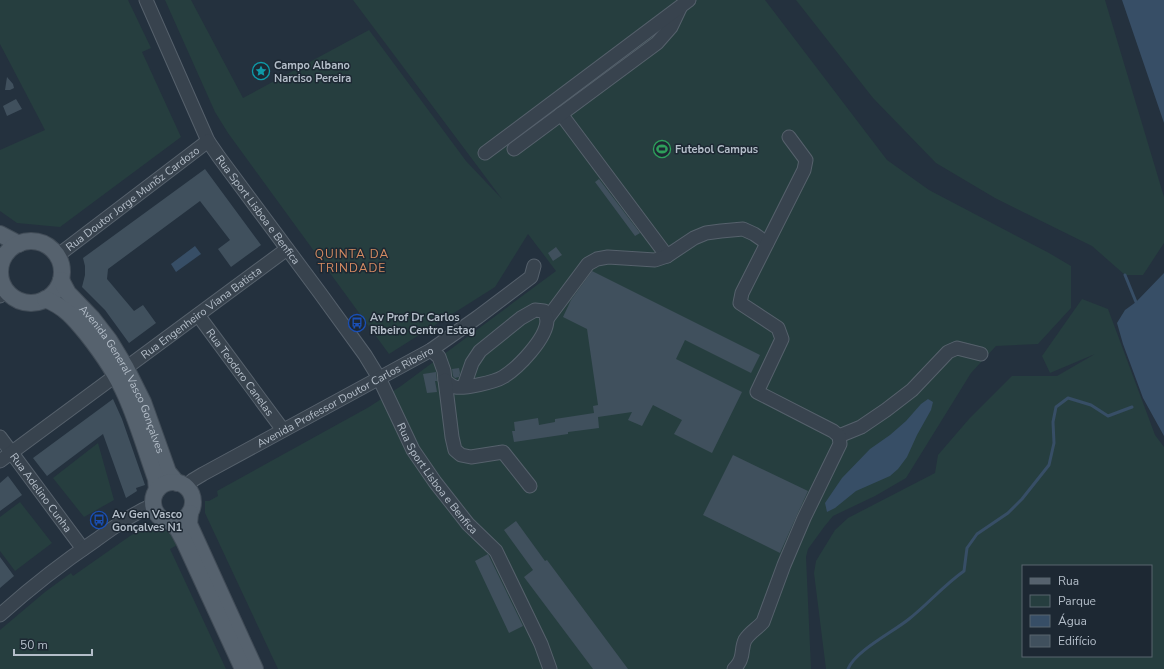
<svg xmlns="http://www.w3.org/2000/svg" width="1164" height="669" viewBox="0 0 1164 669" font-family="'Nunito Sans',sans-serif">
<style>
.green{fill:#263e3f;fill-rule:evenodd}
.water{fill:#374e66}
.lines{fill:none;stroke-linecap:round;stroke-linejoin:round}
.stream{stroke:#374e66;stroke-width:3}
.building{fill:#40505d}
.minor-casing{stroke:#56616c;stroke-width:15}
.major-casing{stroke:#414c57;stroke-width:18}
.minor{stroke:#38434e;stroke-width:13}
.major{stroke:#56626e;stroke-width:16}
.labels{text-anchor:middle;stroke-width:3;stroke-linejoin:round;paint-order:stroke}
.poi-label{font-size:11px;font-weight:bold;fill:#b4bec9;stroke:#1d2833;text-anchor:start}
.street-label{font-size:11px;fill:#b4bec9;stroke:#1d2833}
.neighbourhood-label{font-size:12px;letter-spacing:1px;fill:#d68c62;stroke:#1d2833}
</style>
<rect width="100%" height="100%" fill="#24313e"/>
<path class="green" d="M0 0H128L151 48 142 52 181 137 60 227 17 223 0 211V150L45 130 0 44Z
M165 0H191L243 98 369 30 466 161 502 199 353 0H765L887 160 929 190 1049 253 1071 266V308L1038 344 996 346 971 373 906 478 875 496 833 516 824 527 808 549 806 557 811 669H278L205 513V501H209L218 496 217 491 369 407 401 386 556 271 528 234 495 287 389 354 228 133 215 112Z
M796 0H1105L1164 197V243L1143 275H1125L1092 246 995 198 936 163 873 98Z
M1082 299 1108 309 1155 435 1164 447V669H826L814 573 816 561 835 530 848 518 935 473 938 455 969 419 1012 376H1057L1095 354 1050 373 1042 356ZM1023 566H1151V656H1023Z
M98 443 114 500 84 517 53 478Z
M20 502 52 543 15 571 0 551V517Z
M152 523C166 532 169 528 177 545L170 549 226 669H0V630L45 592 71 573 73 576 130 536Z"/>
<path class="water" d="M1122 0H1164V123Z
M195 246 201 254 176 272 171 264Z
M1164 273V436L1143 398 1123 344 1117 323 1125 310 1136 302Z
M928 399 933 402 931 410 917 435 907 457 898 469 890 476 856 491 835 508 827 512 825 503 842 478 870 449 890 435 906 421 921 404Z"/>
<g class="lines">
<path class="stream" d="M1125 275 1136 302
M848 669C855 651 893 632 909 619 928 604 944 585 964 571L967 548 977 534 1008 513 1022 499 1049 465 1054 443 1053 422 1056 407 1068 398 1091 405 1108 416 1132 407"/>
</g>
<path class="building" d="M7 77 13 84 14 88 10 90H5Z
M16 99 22 109 7 116 3 106Z
M205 169 261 245 231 267 218 249 230 240 200 201 108 269 107 279 134 311 143 305 156 323 129 343 105 310 82 287 85 275V266L83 258Z
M599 179 640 233 635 236 595 182Z
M556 247 562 255 553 261 548 253Z
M592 271 760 355 751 373 685 340 676 359 742 392 712 453 674 434 682 420 653 405 642 426 628 420 632 412 598 417 599 428 568 432V434L514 442 512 431H515L514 422 538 418 539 425 555 422V419L594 413 593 406 598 405 587 329 563 317 571 300Z
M459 368 460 373 459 377 455 378 453 376 452 369Z
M436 372 437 381H435L437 392 427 393 423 374Z
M113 399 122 419 145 485 136 488 137 491 126 498 103 434 47 476 33 458Z
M733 455 808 491 797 515 780 553 703 515Z
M8 476 22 495 0 511V483Z
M516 521 545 561 547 560 628 669H593L524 577 533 570 504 530Z
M488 554 523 626 509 633 475 561Z
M0 557 14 576 0 588Z"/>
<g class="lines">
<g class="minor-casing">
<g id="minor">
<path id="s1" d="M146 0 208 141 219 157 320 293 365 355 379 378 413 450 435 482 468 524 496 551 541 644 550 669"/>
<path d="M561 114 667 256"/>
<path d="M514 149 657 43 671 27 680 8"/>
<path d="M485 153 689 0"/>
<path id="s2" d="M57 256 208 141"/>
<path d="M0 296 6 291"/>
<path id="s3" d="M198 315 283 430"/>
<path d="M547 319 588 264 597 259 608 257 655 260 667 256 694 238 706 233 721 231 743 229 754 234 767 243"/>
<path d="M431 350 439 357 444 371 445 380C447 382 452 386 455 387 464 389 495 382 503 377 518 368 547 338 547 320 547 317 545 314 544 311L535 310 521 318 480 351 472 363 464 386"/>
<path d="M445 380 452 437 455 450 461 455 471 457 503 452 530 486"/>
<path d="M839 436 861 427 886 410 912 390 948 352 957 348 981 354"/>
<path id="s4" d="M0 437 83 549"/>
<path id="s5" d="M0 461 287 249"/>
<path id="s6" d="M185 487 193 480 203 474 431 350 478 317 531 277 534 266"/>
<path d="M0 615C30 588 62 563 96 540 114 527 132 514 153 505"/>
<path d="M734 669C737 666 740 662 741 658 743 652 742 646 745 640 750 632 758 628 763 622L784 565 804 518 840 444 839 436 833 431 757 392 782 339 778 328 740 303 742 293 804 170 806 160 789 137"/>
</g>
</g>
<g class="major-casing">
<g id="major">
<path d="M0 234 19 244"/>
<circle cx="31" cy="272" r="31"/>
<path id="s7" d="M61 280 68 293 92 318 109 340 126 368 143 402 168 472 177 483"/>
<path d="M45 299C65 307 74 318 87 334 102 353 116 373 126 396 138 423 146 451 156 479L157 490"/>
<circle cx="173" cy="502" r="20"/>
<path d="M190 513 189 524 194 535 255 669"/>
<path d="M172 522 178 530 184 541 243 669"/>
</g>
</g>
<use href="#minor" class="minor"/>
<use href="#major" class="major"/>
</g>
<defs>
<g id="sight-ring" transform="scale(0.9)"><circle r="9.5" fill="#1d2833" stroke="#0f9aa8" stroke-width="1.5"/><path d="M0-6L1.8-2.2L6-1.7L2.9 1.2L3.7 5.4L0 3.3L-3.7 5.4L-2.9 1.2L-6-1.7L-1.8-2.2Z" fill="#0f9aa8"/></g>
<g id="stadium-ring" transform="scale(0.9)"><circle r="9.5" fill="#1d2833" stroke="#2e9e5b" stroke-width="1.5"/><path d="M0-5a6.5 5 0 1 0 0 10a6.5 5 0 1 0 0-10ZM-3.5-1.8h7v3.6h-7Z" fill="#2e9e5b"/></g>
<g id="bus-ring" transform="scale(0.9)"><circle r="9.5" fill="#1d2833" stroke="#1a4fb4" stroke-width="1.5"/><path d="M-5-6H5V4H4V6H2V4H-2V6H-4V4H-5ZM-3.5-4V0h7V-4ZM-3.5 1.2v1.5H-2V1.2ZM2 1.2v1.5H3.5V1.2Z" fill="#1a4fb4"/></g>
</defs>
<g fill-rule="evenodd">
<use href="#sight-ring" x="261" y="71"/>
<use href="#stadium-ring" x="662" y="149"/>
<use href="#bus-ring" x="357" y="323"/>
<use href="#bus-ring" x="99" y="520"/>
</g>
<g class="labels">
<g class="poi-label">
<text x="274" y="69">Campo Albano<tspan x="274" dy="13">Narciso Pereira</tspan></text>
<text x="675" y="153">Futebol Campus</text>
<text x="370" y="321">Av Prof Dr Carlos<tspan x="370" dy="13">Ribeiro Centro Estag</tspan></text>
<text x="112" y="518">Av Gen Vasco<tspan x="112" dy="13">Gonçalves N1</tspan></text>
</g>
<g class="street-label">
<text dy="4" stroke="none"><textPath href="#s2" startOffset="95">Rua Doutor Jorge Munõz Cardozo</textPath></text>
<text dy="4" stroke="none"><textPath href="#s1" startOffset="239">Rua Sport Lisboa e Benfica</textPath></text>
<text dy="4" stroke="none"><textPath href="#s5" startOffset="250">Rua Engenheiro Viana Batista</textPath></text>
<text dy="4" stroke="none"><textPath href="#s3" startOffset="71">Rua Teodoro Canelas</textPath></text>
<text dy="4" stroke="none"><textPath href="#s7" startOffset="118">Avenida General Vasco Gonçalves</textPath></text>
<text dy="4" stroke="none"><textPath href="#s6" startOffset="184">Avenida Professor Doutor Carlos Ribeiro</textPath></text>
<text dy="4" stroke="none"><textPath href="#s1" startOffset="563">Rua Sport Lisboa e Benfica</textPath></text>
<text dy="4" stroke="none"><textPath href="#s4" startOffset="69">Rua Adelino Cunha</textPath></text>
</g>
<g class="neighbourhood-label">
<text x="352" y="258">QUINTA DA<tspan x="352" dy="14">TRINDADE</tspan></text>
</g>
</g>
<rect x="1022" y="565" width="130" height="92" fill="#1d2833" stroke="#59646f"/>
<rect x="1030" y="578" width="20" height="6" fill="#56626e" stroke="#59646f"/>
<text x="1058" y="585" font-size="12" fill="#b4bec9">Rua</text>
<rect x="1030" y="595" width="20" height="12" fill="#263e3f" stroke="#59646f"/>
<text x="1058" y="605" font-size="12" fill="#b4bec9">Parque</text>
<rect x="1030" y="615" width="20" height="12" fill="#374e66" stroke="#59646f"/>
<text x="1058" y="625" font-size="12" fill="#b4bec9">Água</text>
<rect x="1030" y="635" width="20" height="12" fill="#40505d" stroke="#59646f"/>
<text x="1058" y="645" font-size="12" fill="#b4bec9">Edifício</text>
<path d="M14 649v6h78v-6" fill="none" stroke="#b4bec9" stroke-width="2"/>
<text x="20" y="649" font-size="12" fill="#b4bec9" stroke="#1d2833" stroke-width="3" paint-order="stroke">50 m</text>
</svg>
